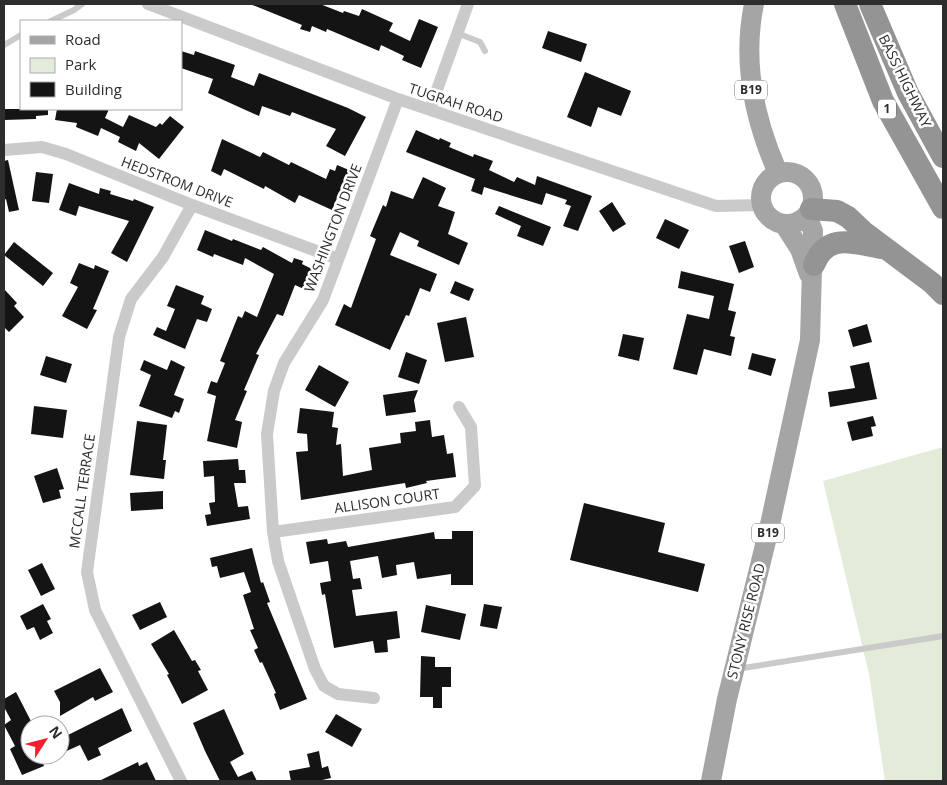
<svg xmlns="http://www.w3.org/2000/svg" width="947" height="785" viewBox="0 0 947 785" font-family="'Open Sans',sans-serif">
<style>
.green{fill:#e3ecd9}
.building{fill:#141414}
.lines{fill:none;stroke-linecap:round;stroke-linejoin:round}
.service{stroke:#cacaca;stroke-width:6}
.minor{stroke:#cacaca;stroke-width:12}
.primary{stroke:#a5a5a5;stroke-width:20}
.motorway{stroke:#949494;stroke-width:22}
.labels{text-anchor:middle;stroke-width:5;stroke-linejoin:round;paint-order:stroke}
.shield{fill:#fff;stroke:#6c6c6c;stroke-width:1}
.shield-label{font-size:12px;font-weight:bold;fill:#2d2d2d}
.street-label{font-size:14px;fill:#2d2d2d;stroke:#fff}
</style>
<rect width="100%" height="100%" fill="#fff"/>
<path class="green" d="M943 447V781H885L869 674 823 481Z"/>
<path class="building" d="M250 4H320L343 13 344 11 359 16 362 9 393 23 389 31 410 41 419 19 438 27 421 68 402 60 404 56 381 45 379 51 327 29 326 32 312 26 310 32 300 29 302 25Z
M548 31 587 44 581 62 542 48Z
M181 51 194 55 195 51 235 65 231 77 254 86 259 73 348 108 366 117 345 156 326 146 336 129 292 112 290 116 262 106 259 116 208 93 213 79 181 68Z
M585 72 631 91 621 116 598 107 591 127 567 117Z
M4 109H48V115L36 116V119L4 120Z
M57 109H109L105 118 123 127 129 115 156 127 160 123 162 125 170 116 184 127 159 159 139 143 136 151 118 142 120 137 101 128 98 136 76 127 77 123 55 120Z
M416 130 439 140 440 138 451 143 449 147 473 157 474 154 493 161 489 170 514 182 517 177 535 185 537 176 592 196 578 231 563 226 571 206 565 204 567 200 546 193 542 205 484 187 482 195 471 191 475 179 406 152Z
M222 139 260 157 263 152 289 165 291 162 326 179 330 169 335 171 337 165 349 170 332 210 299 195 295 203 265 186 264 189 224 169 221 176 211 171Z
M8 160 19 210 9 212 6 199 4 200V161Z
M36 172 53 174 49 203 32 201Z
M423 177 446 188 438 206 455 212 448 234 468 243 459 265 417 246 419 241 400 232 390 255 437 274 430 292 420 288 409 316 406 315 390 350 335 325 344 304 351 308 376 239 370 236 383 205 386 207 391 191 413 199Z
M69 183 99 194 100 188 111 191 110 194 133 201 134 199 154 207 127 262 111 253 129 221 79 206 76 216 59 210Z
M612 202 626 224 613 232 599 211Z
M499 206 551 227 543 246 517 236 521 226 495 214Z
M665 219 689 230 679 249 656 238Z
M205 230 232 241 233 239 261 250 263 247 292 263 294 258 303 261 302 264 314 270 306 290 295 285 283 316 277 314 256 354 259 355 244 390 247 391 235 420 242 422 237 448 207 441 216 396 207 393 211 381 217 383 225 363 220 361 238 316 242 318 245 311 257 317 274 274 245 258 243 265 214 254 213 257 197 250Z
M745 241 754 267 739 273 729 246Z
M14 242 53 273 43 286 4 255Z
M79 263 94 269 95 265 109 271 93 309 97 310 87 329 62 316 78 287 70 283Z
M681 271 734 284 728 310 736 312 730 336 735 337 731 356 704 349 697 375 673 369 687 314 709 319 714 296 678 288Z
M455 281 474 289 469 301 450 293Z
M176 285 204 296 201 304 212 309 207 322 197 319 185 349 153 335 157 327 166 331 175 309 167 306Z
M4 289 17 303 14 306 24 317 9 332 4 327Z
M466 317 474 357 445 362 437 323Z
M867 324 872 342 853 347 848 330Z
M623 334 644 338 639 361 618 356Z
M406 352 427 360 419 384 398 377Z
M752 353 776 359 771 376 748 369Z
M46 356 72 364 66 383 40 375Z
M144 360 167 370 171 360 185 367 174 395 184 399 179 413 175 411 172 418 139 406 151 375 140 370Z
M869 362 877 399 830 407 828 392 855 388 850 366Z
M319 365 349 382 335 407 305 390Z
M418 390 414 400 416 412 386 416 383 395Z
M34 406 67 410 63 438 31 434Z
M300 408 334 412 332 427 338 428 336 445 341 444 343 476 372 470 369 448 401 443 400 433 416 431 415 422 430 420 432 437 444 435 447 454 453 453 456 477 426 481 427 483 406 488 405 483 301 500 296 452 308 451 307 434 297 433Z
M873 416 876 426 871 427 873 436 852 441 847 422Z
M137 421 167 425 163 460H166L164 479 130 475Z
M238 459 239 470H245L246 483H234L238 507 248 506 250 519 207 526 205 515 211 514 209 503 215 502 214 476 204 477 203 461Z
M57 468 64 489 59 490 61 498 43 503 34 476Z
M163 491V509L131 511 130 493Z
M584 503 665 523 658 552 705 564 698 592 570 560Z
M452 531H473V585H451V574L417 579 414 562 396 565 397 575 382 578 378 556 350 561 353 579 360 578 362 589 352 590 356 616 397 611 400 638 387 640 388 652 375 653 373 641 334 648 325 594 322 595 320 583 331 581 328 561 310 564 306 542 327 539 328 544 346 541 348 547 434 532 435 539H452Z
M252 548 261 583 263 582 270 602 267 603 307 699 280 710 274 694 276 693 262 662 260 663 254 650 258 648 250 630 254 629 243 595 251 592 244 572 220 578 217 566 212 567 210 558Z
M42 563 55 589 41 596 28 570Z
M160 602 167 617 140 630 132 615Z
M43 604 51 619 47 621 53 633 40 640 34 627 27 630 20 616Z
M484 604 502 607 497 629 480 626Z
M426 605 466 614 460 640 421 632Z
M174 630 192 661 195 660 201 670 198 671 208 690 182 704 167 675 169 674 151 644Z
M421 656 435 657V667H451V687H442V708H433V697H420Z
M100 668 113 692 95 701 93 697 60 716V702L54 691Z
M16 692 33 725H30V755H40L44 766 22 775 10 749 15 746 4 725 11 720 4 707V699Z
M122 708 132 731 98 748 101 755 88 761 80 745 60 754V739Z
M224 709 244 754 230 762 238 777 252 771 257 781H220L205 751 193 723Z
M336 714 362 729 352 747 325 732Z
M319 751 322 768 328 766 331 778 318 781H291L289 771 310 767 307 754Z
M138 762 139 766 147 762 156 781H99Z"/>
<g class="lines">
<path class="service" d="M51 21 74 10 82 4
M457 33 480 42 485 51
M4 45 21 35
M737 669 943 636"/>
<path class="minor" d="M148 4 398 99 689 197 716 206 762 205
M430 109 468 4
M4 150 42 147 66 154 192 205 338 259
M273 532 455 507 475 486 471 427 459 407
M374 698 338 694 324 686 315 669 278 561 273 532 267 434 274 391 284 363 323 300 398 99
M181 781 95 610 87 572 119 337 131 299 163 257 192 205"/>
<path class="primary" d="M754 4C742 62 754 119 778 173
M761 198a26 26 0 1 1 52 0a26 26 0 1 1-52 0Z
M784 224 800 249 809 274
M711 781 727 699 769 529 810 340 813 231 807 216"/>
<path class="motorway" d="M845 4 883 101 943 208
M870 4 908 93 943 157
M811 209 837 211 848 217 864 232 932 283 943 294
M814 265C827 232 853 243 881 248"/>
</g>
<g class="labels">
<g class="shield">
<rect x="735" y="80.5" width="32" height="19" rx="4"/>
<rect x="878" y="99.5" width="18" height="19" rx="4"/>
<rect x="752" y="523.5" width="32" height="19" rx="4"/>
</g>
<g class="shield-label">
<text x="751" y="94">B19</text>
<text x="887" y="113">1</text>
<text x="768" y="537">B19</text>
</g>
<g class="street-label">
<text transform="translate(905 81) rotate(64)" y="5">BASS HIGHWAY</text>
<text transform="translate(456 103) rotate(18)" y="5">TUGRAH ROAD</text>
<text transform="translate(177 182) rotate(21)" y="5">HEDSTROM DRIVE</text>
<text transform="translate(333 228) rotate(-69)" y="5">WASHINGTON DRIVE</text>
<text transform="translate(82 491) rotate(-82)" y="5">MCCALL TERRACE</text>
<text transform="translate(387 501) rotate(-8)" y="5">ALLISON COURT</text>
<text transform="translate(746 621) rotate(-76)" y="5">STONY RISE ROAD</text>
</g>
</g>
<rect width="947" height="785" fill="none" stroke="#2d2d2d" stroke-width="10"/>
<rect x="20" y="20" width="162" height="90" fill="#ffffff" stroke="#ababab"/>
<rect x="30" y="36" width="25" height="8" fill="#a5a5a5" stroke="#ababab"/>
<text x="65" y="45" font-size="15" fill="#2d2d2d">Road</text>
<rect x="30" y="58" width="25" height="15" fill="#e3ecd9" stroke="#ababab"/>
<text x="65" y="70" font-size="15" fill="#2d2d2d">Park</text>
<rect x="30" y="82" width="25" height="15" fill="#141414" stroke="#ababab"/>
<text x="65" y="95" font-size="15" fill="#2d2d2d">Building</text>
<g transform="translate(45 740) rotate(54)"><circle r="24" fill="#ffffff" stroke="#ababab"/>
<path d="M0-4L9 19L0 12L-9 19Z" fill="#f2202e"/>
<text y="-8" font-size="14" font-weight="bold" text-anchor="middle" fill="#2d2d2d">N</text>
</g>
</svg>
